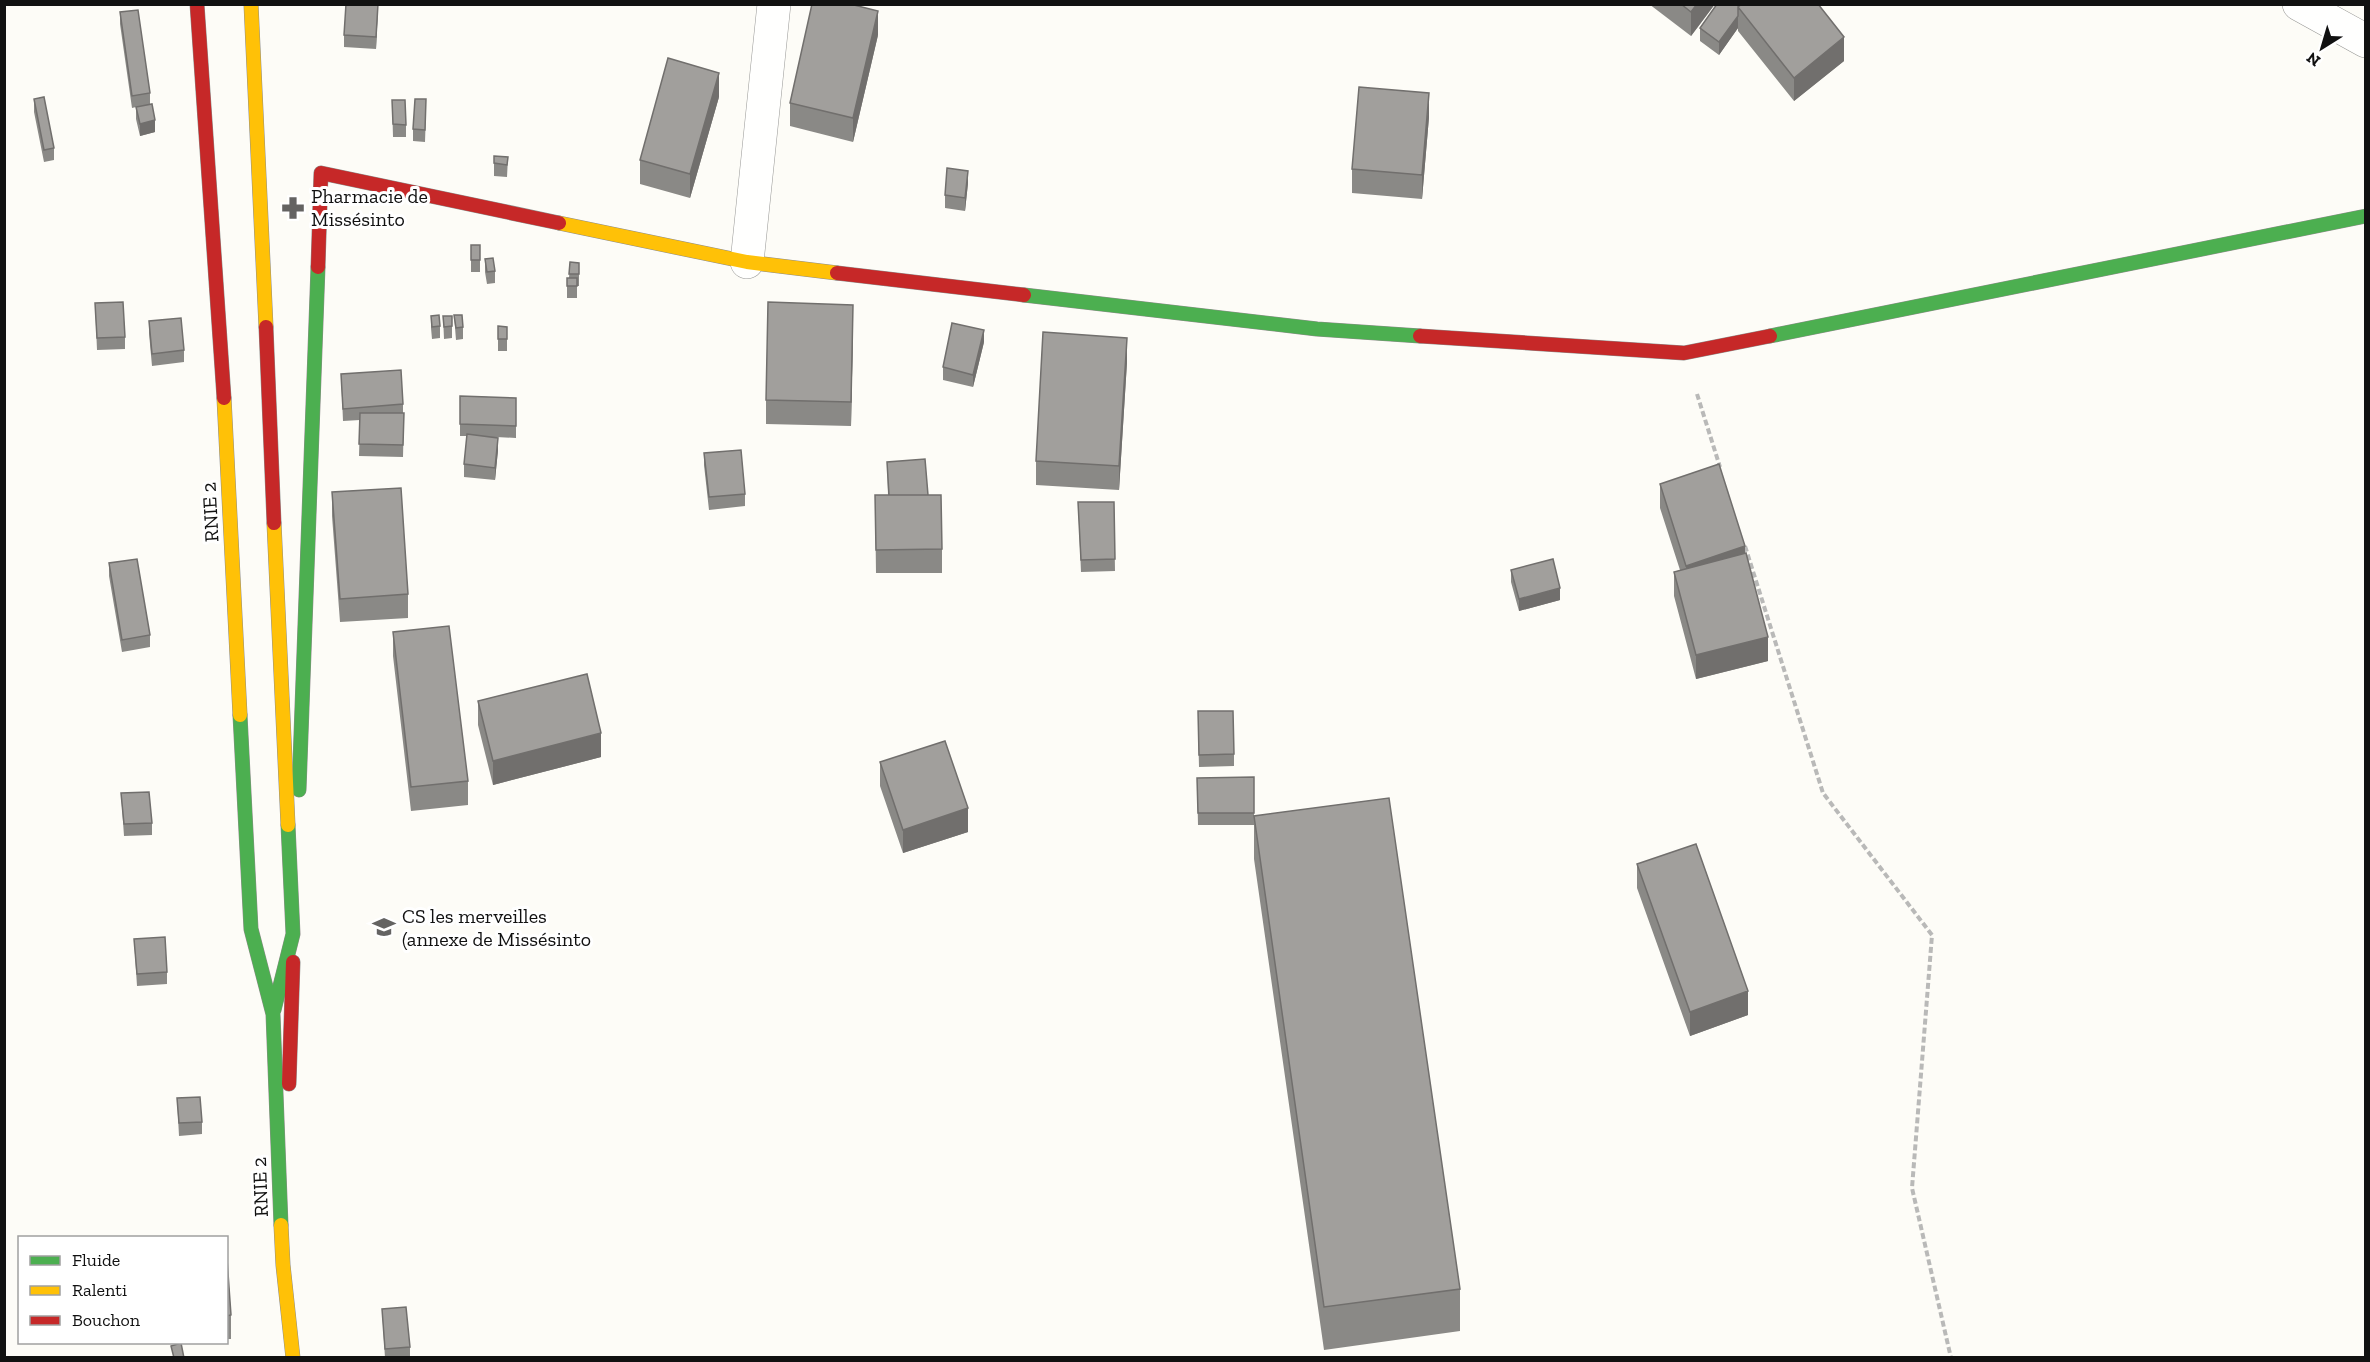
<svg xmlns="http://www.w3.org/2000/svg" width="2370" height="1362" viewBox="0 0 2370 1362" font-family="'Zilla Slab',serif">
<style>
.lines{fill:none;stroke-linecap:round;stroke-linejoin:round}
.street-casing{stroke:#979795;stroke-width:34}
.fast-casing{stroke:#8e8d8b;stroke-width:15}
.slow-casing{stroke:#8e8d8b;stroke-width:15}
.jam-casing{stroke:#8e8d8b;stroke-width:15}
.path{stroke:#b9b9b8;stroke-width:4;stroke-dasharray:6 3;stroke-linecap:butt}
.street{stroke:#fffffe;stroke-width:33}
.fast{stroke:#4caf50;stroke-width:14}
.slow{stroke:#ffc107;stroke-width:14}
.jam{stroke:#c62828;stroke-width:14}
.wall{fill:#8a8986}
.shaded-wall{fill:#716f6d}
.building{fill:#a19f9c;stroke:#716f6d;stroke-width:1.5}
.labels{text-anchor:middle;stroke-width:6;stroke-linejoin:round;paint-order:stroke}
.poi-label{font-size:20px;fill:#111;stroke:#fff;text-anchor:start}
.street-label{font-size:20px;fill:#111;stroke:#fff}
</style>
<rect width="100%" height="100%" fill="#fdfcf7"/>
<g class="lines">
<g class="street-casing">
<path id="street" d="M2299 4 2366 41
M747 262 774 4"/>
</g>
<g class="fast-casing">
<path id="fast" d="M1024 295 1317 329 1420 336
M1770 336 2366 216
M240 715 251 929 273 1014 281 1225
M299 790 318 267
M274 1010 293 934 288 825"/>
</g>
<g class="slow-casing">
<path id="slow" d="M251 4 266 327
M559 223 747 262 837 273
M224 398 240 715
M274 523 288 825
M281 1225 283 1265 293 1358"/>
</g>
<g class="jam-casing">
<path id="jam" d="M197 4 224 398
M318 267 321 173 559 223
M837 273 1024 295
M266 327 274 523
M1420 336 1684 353 1770 336
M289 1084 293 962"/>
</g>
<path class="path" d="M1697 394 1720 467
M1745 546 1823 793 1932 935 1912 1188 1951 1358"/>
<use href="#street" class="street"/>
<use href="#fast" class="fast"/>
<use href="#slow" class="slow"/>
<use href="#jam" class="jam"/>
</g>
<path class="wall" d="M378 4 376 49 344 47V35Z
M1649 4H1715L1691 36Z
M1717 4H1818L1844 61 1794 101 1738 31V28L1719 55 1700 41V28Z
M120 12 150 93V104L155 132 140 136 136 119V107L132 108 120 24Z
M878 35 853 142 790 126V103Z
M719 97 690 198 640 184V160Z
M34 99 54 148V160L44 162 34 112Z
M392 100 406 125V137H393Z
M426 112 425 142 413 141V129Z
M1429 117 1422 199 1352 193V169Z
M494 156 508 157 507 177 494 176Z
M968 183 965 211 945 208V195Z
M471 245H480V272H471Z
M485 259 495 271V283L487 284 485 272Z
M570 262 579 263V286H577V298H567V278H569Z
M95 303 125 337V349L97 350Z
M454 315 463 327V339L456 340Z
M431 316 440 326V338L432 339 431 328Z
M443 316H452V338L444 339Z
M149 321 184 350V362L152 366 149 333Z
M498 326 507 327V351H498Z
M853 329 851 426 766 424V400Z
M984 342 973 387 943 380V367Z
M1127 362 1119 490 1036 485V461Z
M341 374 403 404V413H404L403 457 359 456 360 420 343 421Z
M460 396 516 398V438L496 437 498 450 495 480 464 477V464L467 436H460Z
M704 453 745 494V506L709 510 704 465Z
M887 462 928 495 942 549V573H876L875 495H888Z
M1660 484 1745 554 1768 661 1696 679 1674 596V572L1680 570 1660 508Z
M332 492 408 594V618L340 622 332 516Z
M1078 502H1114L1115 571 1081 572Z
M109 563 150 635V647L122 652 109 576Z
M1511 570 1560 600 1519 611 1511 582Z
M393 632 468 781V805L411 811 393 656Z
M478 701 601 757 493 785 478 725Z
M1198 724 1234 754V766L1199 767Z
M880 762 968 832 903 853 880 786Z
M1254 777V816L1460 1289V1331L1324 1350 1254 859V825H1198L1197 778Z
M121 793 152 823V835L124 836Z
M1637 864 1748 1015 1690 1036 1637 888Z
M134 939 167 972V984L137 986Z
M177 1098 202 1122V1134L179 1136Z
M226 1245 231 1315V1339H226Z
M382 1309 410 1347V1358H385Z"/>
<path class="shaded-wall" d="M378 4V9L376 49V37Z
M1697 4H1715L1691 36V12Z
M878 11V35L853 142V118Z
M1738 16V28L1719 55V42Z
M1844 37V61L1794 101V78Z
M719 73V97L690 198V174Z
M1429 93V117L1422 199V175Z
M155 120V132L140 136V124Z
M968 171V183L965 211V198Z
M853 305V329L851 426V402Z
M984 330V342L973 387V375Z
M1127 338V362L1119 490V466Z
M498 438V450L495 480V468Z
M1745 546V570L1686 590V566Z
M1560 588V600L1519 611V599Z
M1768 637V661L1696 679V655Z
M601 733V757L493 785V761Z
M968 808V832L903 853V830Z
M1748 991V1015L1690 1036V1012Z"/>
<path class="building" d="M346 4H378L376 37 344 35Z
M812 4H850L878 11 853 118 790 103Z
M1681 4H1697L1691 12Z
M1717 4H1742L1738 7V16L1719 42 1700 28Z
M1742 4H1818L1844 37 1794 78 1738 7Z
M138 10 150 93 132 96 120 12Z
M668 58 719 73 690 174 640 160Z
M1359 87 1429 93 1422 175 1352 169Z
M44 97 54 148 44 150 34 99Z
M415 99H426L425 130 413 129Z
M392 100H405L406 125 393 124Z
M152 104 155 120 140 124 136 107Z
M494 156 508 157 507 165 494 163Z
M947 168 968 171 965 198 945 195Z
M471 245H480V260H471Z
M493 258 495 271 487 272 485 259Z
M570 262 579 263V274H569Z
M567 278H577V286H567Z
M123 302 125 337 97 338 95 303Z
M768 302 853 305 851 402 766 400Z
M439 315 440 326 432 327 431 316Z
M454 315H462L463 327 456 328Z
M443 316H452V326L444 327Z
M181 318 184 350 152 354 149 321Z
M952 323 984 330 973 375 943 367Z
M498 326 507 327V339H498Z
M1043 332 1127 338 1119 466 1036 461Z
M401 370 403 404 343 409 341 374Z
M460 396 516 398V426L460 424Z
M360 413H404L403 445 359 444Z
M467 434 498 438 495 468 464 464Z
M741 450 745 494 709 497 704 453Z
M925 459 928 495H889L887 462Z
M1719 464 1745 546 1686 566 1660 484Z
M401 488 408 594 340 599 332 492Z
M875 495H941L942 549 876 550Z
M1078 502H1114L1115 559 1081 560Z
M1746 553 1768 637 1696 655 1674 572Z
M137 559 150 635 122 640 109 563Z
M1553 559 1560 588 1519 599 1511 570Z
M449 626 468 781 411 787 393 632Z
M587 674 601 733 493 761 478 701Z
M1198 711H1233L1234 754 1199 755Z
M945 741 968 808 903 830 880 762Z
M1254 777V813H1198L1197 778Z
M149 792 152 823 124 824 121 793Z
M1389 798 1460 1289 1324 1307 1254 816Z
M1696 844 1748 991 1690 1012 1637 864Z
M165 937 167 972 137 974 134 939Z
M200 1097 202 1122 179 1123 177 1098Z
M226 1245 231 1315 226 1316Z
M406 1307 410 1347 385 1349 382 1309Z
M181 1343 184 1358H174L171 1346Z"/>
<defs>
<g id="pharmacy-bare" transform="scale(1.8)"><path d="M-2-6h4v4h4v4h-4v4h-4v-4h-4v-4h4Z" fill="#646362" stroke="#fff" stroke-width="2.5" paint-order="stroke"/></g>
<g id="school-bare" transform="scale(1.8)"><path d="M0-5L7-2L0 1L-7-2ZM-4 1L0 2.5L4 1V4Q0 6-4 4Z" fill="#646362" stroke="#fff" stroke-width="2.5" paint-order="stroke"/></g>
</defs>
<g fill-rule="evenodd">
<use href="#pharmacy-bare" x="293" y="208"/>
<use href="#school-bare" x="384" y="927"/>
</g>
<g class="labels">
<g class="poi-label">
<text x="311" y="203">Pharmacie de<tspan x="311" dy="23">Missésinto</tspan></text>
<text x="402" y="923">CS les merveilles<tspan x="402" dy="23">(annexe de Missésinto</tspan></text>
</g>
<g class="street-label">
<text transform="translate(210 512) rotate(-93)" y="7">RNIE 2</text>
<text transform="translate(260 1187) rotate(-92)" y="7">RNIE 2</text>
</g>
</g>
<rect width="2370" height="1362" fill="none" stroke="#111111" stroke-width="12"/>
<rect x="18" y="1236" width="210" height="108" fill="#ffffff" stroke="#a0a0a0" stroke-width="1.5"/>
<rect x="30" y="1256" width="30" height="9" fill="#4caf50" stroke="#a0a0a0" stroke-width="1.5"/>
<text x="72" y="1266" font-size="18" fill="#111111">Fluide</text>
<rect x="30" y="1286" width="30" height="9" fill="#ffc107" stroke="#a0a0a0" stroke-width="1.5"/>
<text x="72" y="1296" font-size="18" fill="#111111">Ralenti</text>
<rect x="30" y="1316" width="30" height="9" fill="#c62828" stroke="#a0a0a0" stroke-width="1.5"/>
<text x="72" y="1326" font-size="18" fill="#111111">Bouchon</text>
<g transform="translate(2322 48) rotate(217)" stroke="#ffffff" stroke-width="4.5" paint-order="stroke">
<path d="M0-4.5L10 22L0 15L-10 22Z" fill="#111111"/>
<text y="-9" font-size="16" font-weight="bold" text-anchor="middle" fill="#111111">N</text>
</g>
</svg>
